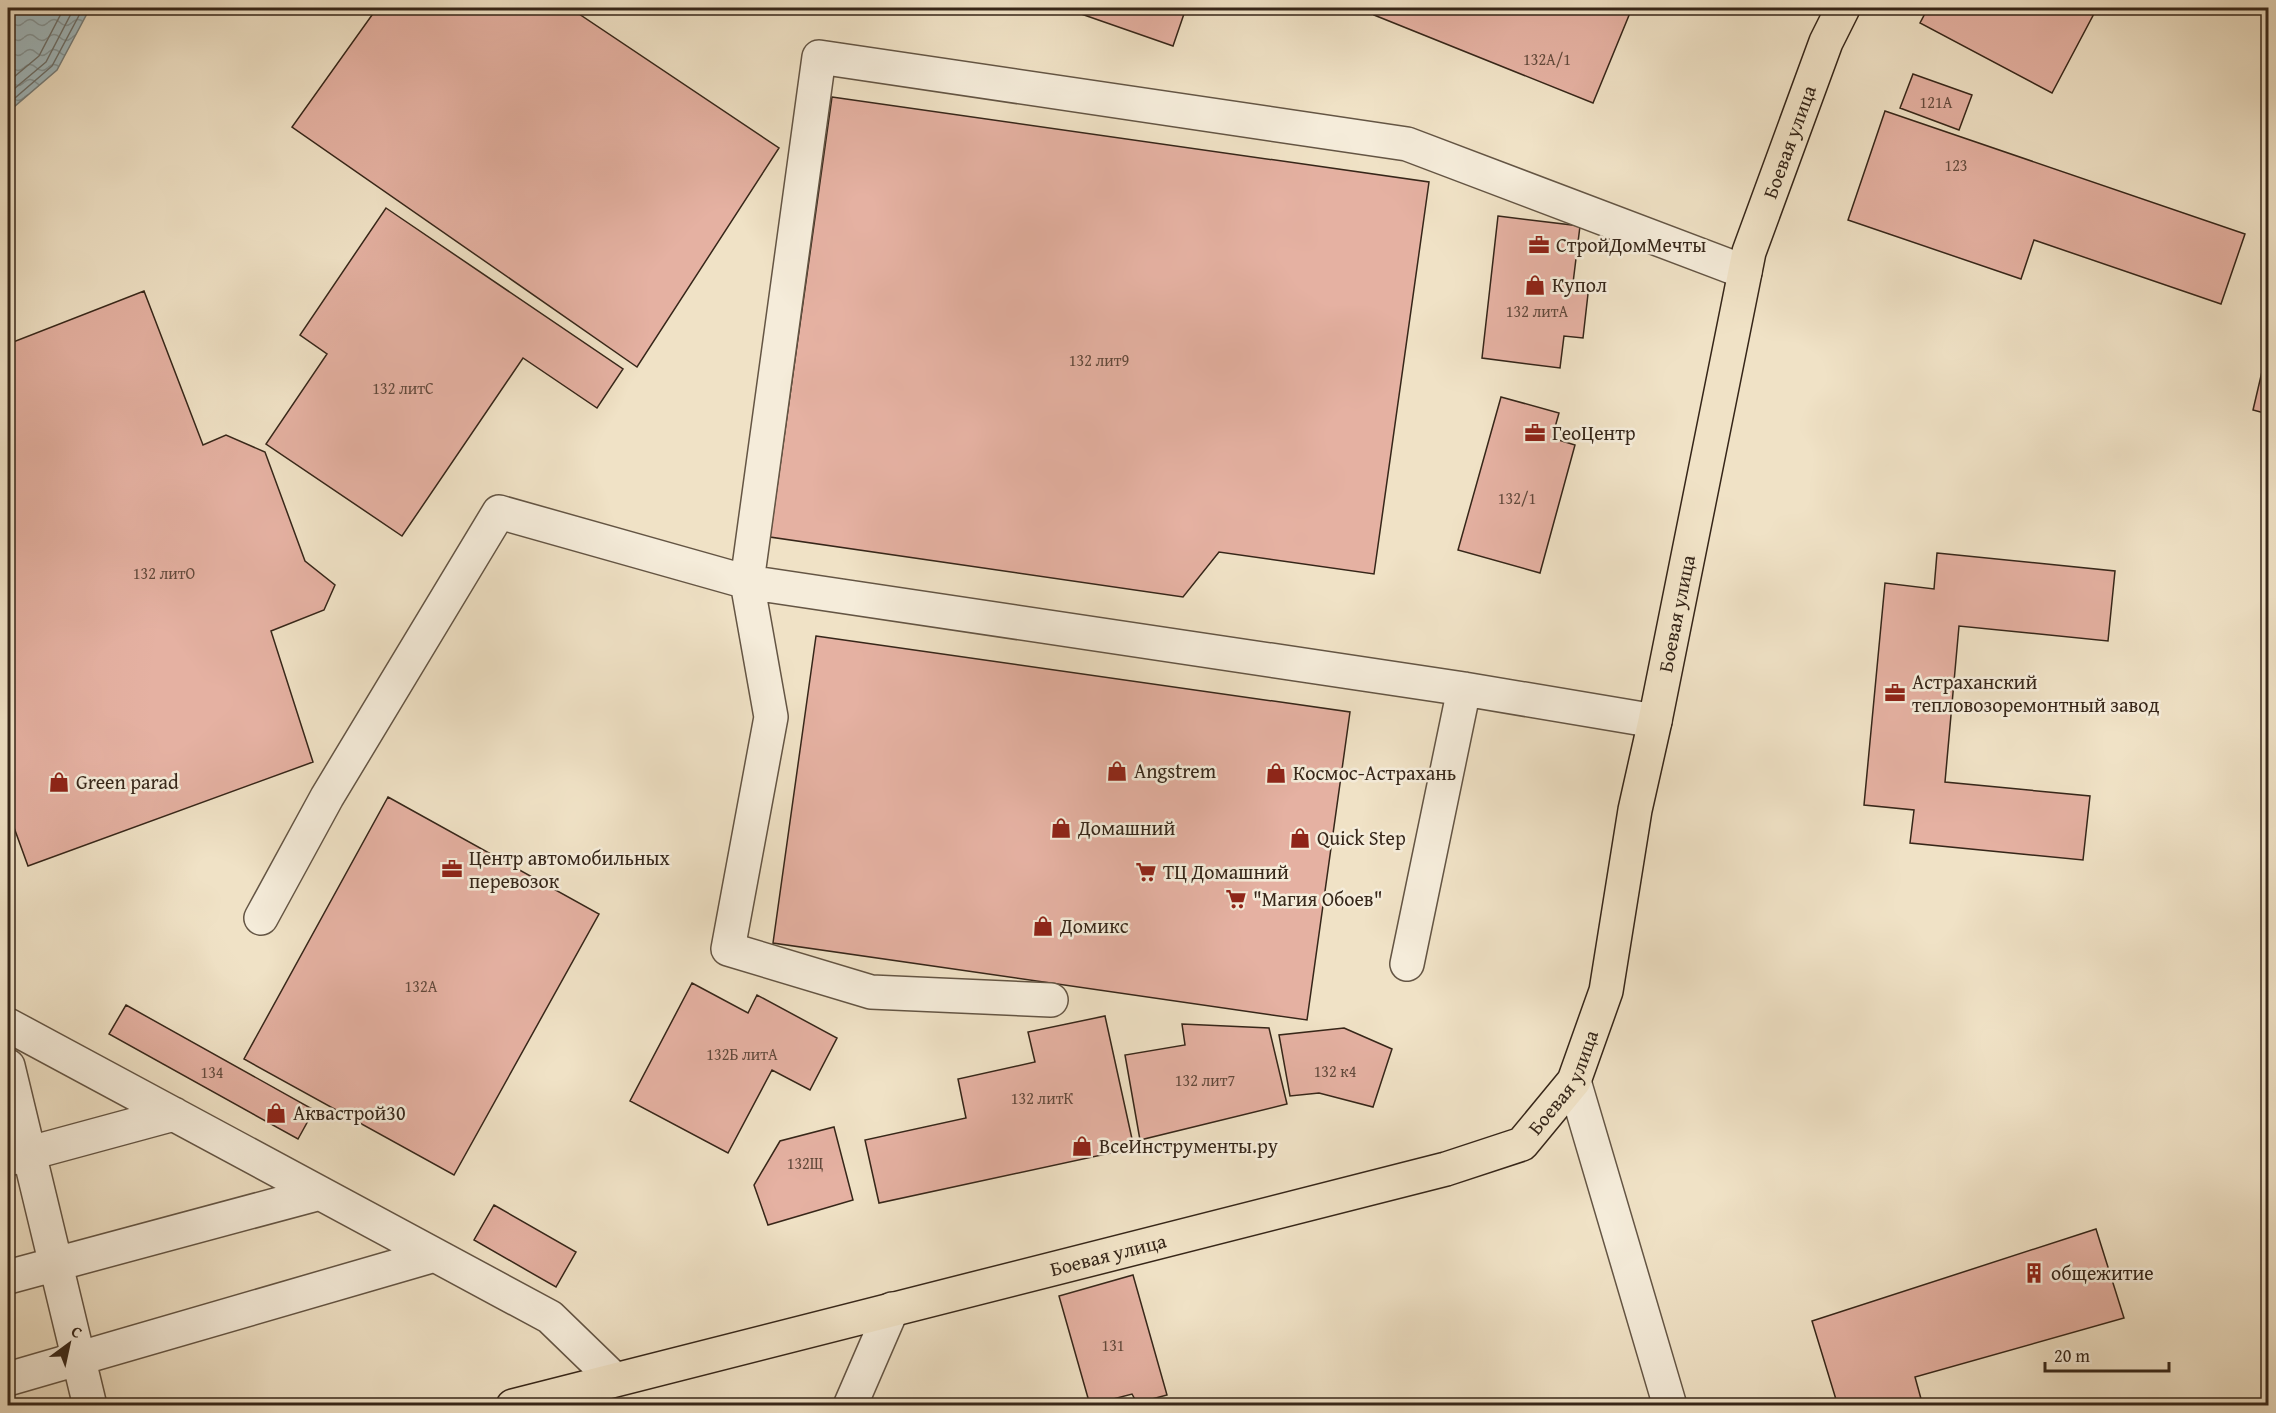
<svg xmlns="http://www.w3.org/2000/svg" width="2276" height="1413" viewBox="0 0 2276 1413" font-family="'Gentium Book Plus',serif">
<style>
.water{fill:url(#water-waves);stroke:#767f7d;stroke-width:1.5}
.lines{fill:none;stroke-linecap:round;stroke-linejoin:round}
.shore{stroke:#6b706c;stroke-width:1.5}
.building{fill:#e5b1a2;stroke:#362619;stroke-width:1.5}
.minor-casing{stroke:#645544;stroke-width:36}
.major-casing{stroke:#362619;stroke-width:36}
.minor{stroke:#f5ecda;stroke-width:33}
.major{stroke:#f0e2c6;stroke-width:33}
.labels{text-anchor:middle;stroke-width:5;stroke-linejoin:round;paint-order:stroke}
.number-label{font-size:16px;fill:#62493b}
.street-label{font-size:20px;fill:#362619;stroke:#f5ecda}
.poi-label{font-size:20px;fill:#362619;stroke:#f5ecda;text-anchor:start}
</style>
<defs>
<pattern id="water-waves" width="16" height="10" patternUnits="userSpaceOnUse" patternTransform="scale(1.5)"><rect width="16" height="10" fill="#a0bac0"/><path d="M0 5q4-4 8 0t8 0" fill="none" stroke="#83979b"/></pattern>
</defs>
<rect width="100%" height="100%" fill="#f0e2c6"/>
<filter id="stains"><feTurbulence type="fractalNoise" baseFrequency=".00333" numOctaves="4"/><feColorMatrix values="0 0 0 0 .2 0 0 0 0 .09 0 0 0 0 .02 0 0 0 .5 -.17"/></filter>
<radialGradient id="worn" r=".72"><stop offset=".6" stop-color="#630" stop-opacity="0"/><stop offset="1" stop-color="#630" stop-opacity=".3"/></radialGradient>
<path class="water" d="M8 8H90L57 70 8 112Z"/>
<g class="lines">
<path class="shore" d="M8 82 39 56 64 8
M8 94 46 62 74 8
M8 104 52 66 83 8"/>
</g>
<path class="building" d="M377 8H570L779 148 637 367 292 127Z
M1064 8H1186L1173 46Z
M1377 8H1632L1593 103 1374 15Z
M1928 8H2097L2052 93 1920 23Z
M1913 74 1972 95 1959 130 1900 108Z
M832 97 1429 182 1374 574 1219 552 1183 597 770 537Z
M1885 111 2245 234 2221 304 2034 240 2021 279 1848 220Z
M386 208 623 369 597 408 523 358 402 536 266 444 327 354 300 335Z
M1498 216 1580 226 1573 283 1589 285 1583 338 1564 336 1560 368 1482 358Z
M144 291 203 445 226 435 265 452 305 561 335 585 324 610 271 631 313 762 28 866 8 811V344Z
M2268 346V414L2253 410Z
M1501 397 1559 413 1552 438 1575 445 1540 573 1458 550Z
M1937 553 2115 571 2108 641 1959 626 1945 782 2090 796 2083 860 1910 843 1914 810 1864 805 1885 583 1934 589Z
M816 636 1350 712 1307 1020 773 943Z
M388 797 599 914 454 1175 244 1059Z
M692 983 748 1013 757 995 837 1038 810 1090 772 1070 728 1153 630 1101Z
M126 1005 314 1110 298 1139 109 1034Z
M1105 1016 1134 1148 879 1203 865 1140 966 1118 958 1079 1035 1062 1028 1032Z
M1182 1024 1269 1028 1287 1104 1140 1140 1125 1055 1185 1045Z
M1344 1028 1392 1049 1373 1107 1319 1093 1290 1096 1279 1035Z
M834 1127 853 1200 768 1225 754 1185 780 1141Z
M494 1205 576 1252 556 1287 474 1240Z
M2096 1229 2124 1318 1915 1377 1923 1406H1838L1812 1321Z
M1133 1275 1167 1395 1137 1403 1132 1394 1090 1405 1059 1296Z"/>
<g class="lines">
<g class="minor-casing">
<path id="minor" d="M261 918 327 797 499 512 747 582 1464 689 1655 721
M1407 964 1464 689
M1051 1000 871 992 728 949 771 717 747 582 819 57 1407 144 1745 272
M8 1025 550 1317 614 1379
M8 1066 90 1406
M1574 1081 1670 1406
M8 1159 174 1114
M8 1277 320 1193
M8 1379 435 1255
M850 1406 892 1309"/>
</g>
<g class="major-casing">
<g id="major">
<path id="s1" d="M513 1406 1446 1169 1522 1144 1574 1081 1606 991 1635 810 1655 721 1749 252 1826 42 1843 8"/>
</g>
</g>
<use href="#minor" class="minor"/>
<use href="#major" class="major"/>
</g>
<defs>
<g id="office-bare" transform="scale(1.62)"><path d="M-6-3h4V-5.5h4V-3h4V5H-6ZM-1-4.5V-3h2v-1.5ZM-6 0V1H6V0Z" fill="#8f2418" stroke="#f5ecda" stroke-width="2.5" paint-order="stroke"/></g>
<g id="shop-bare" transform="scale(1.62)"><path d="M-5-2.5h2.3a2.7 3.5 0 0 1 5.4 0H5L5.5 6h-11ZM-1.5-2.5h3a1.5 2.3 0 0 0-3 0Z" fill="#8f2418" stroke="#f5ecda" stroke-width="2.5" paint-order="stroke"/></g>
<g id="supermarket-bare" transform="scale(1.62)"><path d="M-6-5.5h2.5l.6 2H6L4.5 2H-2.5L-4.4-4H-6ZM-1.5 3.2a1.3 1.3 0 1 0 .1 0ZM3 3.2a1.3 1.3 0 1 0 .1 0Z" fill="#8f2418" stroke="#f5ecda" stroke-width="2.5" paint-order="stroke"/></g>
<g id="building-bare" transform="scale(1.62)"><path d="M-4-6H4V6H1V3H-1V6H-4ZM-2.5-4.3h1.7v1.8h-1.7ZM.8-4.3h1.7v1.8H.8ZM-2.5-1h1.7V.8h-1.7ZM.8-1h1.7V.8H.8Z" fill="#8f2418" stroke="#f5ecda" stroke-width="2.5" paint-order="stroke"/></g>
</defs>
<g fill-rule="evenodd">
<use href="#office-bare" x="1539" y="245"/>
<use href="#shop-bare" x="1535" y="285"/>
<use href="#office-bare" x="1535" y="433"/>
<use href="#office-bare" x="1895" y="693"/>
<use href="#shop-bare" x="1117" y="771"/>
<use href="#shop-bare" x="1276" y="773"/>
<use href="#shop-bare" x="59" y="782"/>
<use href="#shop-bare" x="1061" y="828"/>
<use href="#shop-bare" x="1300" y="838"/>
<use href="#office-bare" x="452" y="869"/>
<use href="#supermarket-bare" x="1146" y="872"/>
<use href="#supermarket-bare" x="1236" y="899"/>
<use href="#shop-bare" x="1043" y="926"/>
<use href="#shop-bare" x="276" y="1113"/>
<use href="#shop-bare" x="1082" y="1146"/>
<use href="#building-bare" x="2034" y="1273"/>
</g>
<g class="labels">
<g class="number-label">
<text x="1547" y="65">132А/1</text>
<text x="1936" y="108">121А</text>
<text x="1956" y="171">123</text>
<text x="1537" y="317">132 литА</text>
<text x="1099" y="366">132 лит9</text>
<text x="403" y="394">132 литС</text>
<text x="1517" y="504">132/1</text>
<text x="164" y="579">132 литО</text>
<text x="421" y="992">132А</text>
<text x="742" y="1060">132Б литА</text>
<text x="1335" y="1077">132 к4</text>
<text x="212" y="1078">134</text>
<text x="1205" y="1086">132 лит7</text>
<text x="1042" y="1104">132 литК</text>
<text x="805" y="1169">132Щ</text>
<text x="1113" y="1351">131</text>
</g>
<g class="street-label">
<text dy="7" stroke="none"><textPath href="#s1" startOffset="2090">Боевая улица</textPath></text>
<text dy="7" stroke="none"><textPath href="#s1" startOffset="1604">Боевая улица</textPath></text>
<text dy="7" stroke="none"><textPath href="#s1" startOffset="1118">Боевая улица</textPath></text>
<text dy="7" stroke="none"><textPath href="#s1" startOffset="614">Боевая улица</textPath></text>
</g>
<g class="poi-label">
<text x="1556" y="252">СтройДомМечты</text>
<text x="1552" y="292">Купол</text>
<text x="1552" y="440">ГеоЦентр</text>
<text x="1912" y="689">Астраханский<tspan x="1912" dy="23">тепловозоремонтный завод</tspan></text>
<text x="1134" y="778">Angstrem</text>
<text x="1293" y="780">Космос-Астрахань</text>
<text x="76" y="789">Green parad</text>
<text x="1078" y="835">Домашний</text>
<text x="1317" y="845">Quick Step</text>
<text x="469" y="865">Центр автомобильных<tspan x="469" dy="23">перевозок</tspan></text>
<text x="1163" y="879">ТЦ Домашний</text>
<text x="1253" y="906">"Магия Обоев"</text>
<text x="1060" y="933">Домикс</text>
<text x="293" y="1120">Аквастрой30</text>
<text x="1099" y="1153">ВсеИнструменты.ру</text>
<text x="2051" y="1280">общежитие</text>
</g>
</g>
<rect width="2276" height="1413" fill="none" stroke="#f0e2c6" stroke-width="30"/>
<rect x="9" y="9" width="2258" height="1395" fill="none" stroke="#362619" stroke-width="3"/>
<rect x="15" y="15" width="2246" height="1383" fill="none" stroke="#362619" stroke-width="1.5"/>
<g transform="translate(69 1344) rotate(33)" stroke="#f5ecda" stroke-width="4.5" paint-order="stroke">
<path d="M0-4.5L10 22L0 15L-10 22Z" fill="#362619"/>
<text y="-9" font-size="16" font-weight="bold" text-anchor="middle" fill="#362619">С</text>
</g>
<path d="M2045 1362v9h124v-9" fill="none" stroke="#362619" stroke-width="3"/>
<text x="2054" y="1362" font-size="18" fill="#362619" stroke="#f5ecda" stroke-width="4.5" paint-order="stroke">20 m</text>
<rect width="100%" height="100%" filter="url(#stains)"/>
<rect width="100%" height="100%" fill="url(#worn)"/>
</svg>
